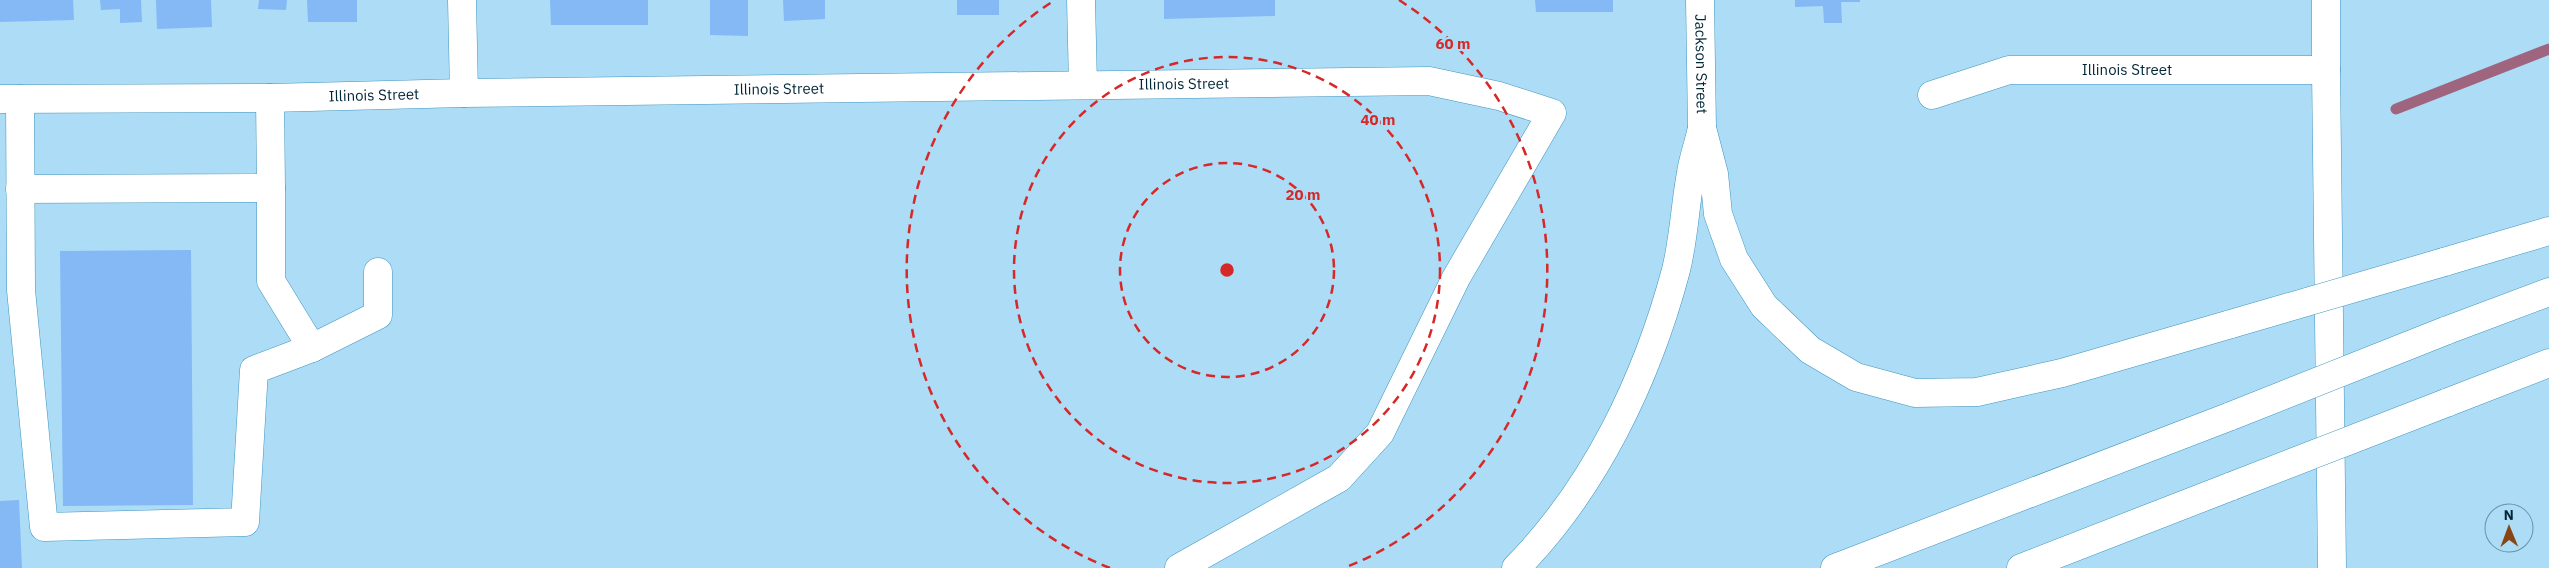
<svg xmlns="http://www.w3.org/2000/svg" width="2549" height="568" viewBox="0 0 2549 568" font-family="'IBM Plex Sans',sans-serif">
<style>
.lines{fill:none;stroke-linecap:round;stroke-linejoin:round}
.stream{stroke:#9f657e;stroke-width:11}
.building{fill:#84b9f5}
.minor-casing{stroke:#4096bf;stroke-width:29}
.highway-casing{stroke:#4096bf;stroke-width:29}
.minor{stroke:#fff;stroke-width:28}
.highway{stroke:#fff;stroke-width:28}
.highway-bridge-casing{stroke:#4096bf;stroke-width:29;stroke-linecap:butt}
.highway-bridge{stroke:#fff;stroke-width:28}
.ring{fill:none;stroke:#d62828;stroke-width:2.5;stroke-dasharray:9 6}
.labels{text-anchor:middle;stroke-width:4.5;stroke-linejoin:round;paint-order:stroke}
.street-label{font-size:15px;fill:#002636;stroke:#acdcf6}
.centre{fill:#d62828;stroke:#acdcf6;stroke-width:2.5}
.ring-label{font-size:15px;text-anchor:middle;font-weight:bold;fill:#d62828;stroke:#acdcf6;stroke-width:4.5;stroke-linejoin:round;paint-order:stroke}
</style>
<rect width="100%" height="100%" fill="#acdcf6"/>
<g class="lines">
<path class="stream" d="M2396 109 2549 49"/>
</g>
<path class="building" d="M0 0H73L74 20 0 22Z
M100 0H141L142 22 120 23V9L101 10Z
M156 0H211L212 27 157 29Z
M259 0H287L286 10 258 9Z
M307 0H357V22H308Z
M550 0H648V25H551Z
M710 0H748V36L710 35Z
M783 0H825V19L784 21Z
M957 0H999V15H957Z
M1164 0H1275V16L1164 19Z
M1535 0H1613V12H1536Z
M1795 0H1860V2H1841L1842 23H1824L1823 6 1795 7Z
M191 250 193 505 63 506 60 251Z
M19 500 22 568H0V501Z"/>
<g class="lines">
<g class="minor-casing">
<g id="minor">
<path d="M462 0 464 93"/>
<path d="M1081 0 1083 85"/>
<path id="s1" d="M1700 0 1702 128"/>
<path id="s2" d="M1932 95 2009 70H2326V0"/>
<path id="s3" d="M0 99 270 98 464 93 1429 81 1499 96 1552 113 1456 278 1380 433 1339 478 1179 568"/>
<path d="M20 99 21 290 44 527 245 522 254 370 312 348"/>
<path d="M271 188V281L312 348 378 315V272"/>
<path d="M20 189 271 188 270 98"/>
</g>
</g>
<g class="highway-casing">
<path id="highway" d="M2326 70 2332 568
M1702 128 1714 174 1718 214 1734 259 1764 306 1810 350 1856 377 1915 393 1977 392 2062 373 2231 324
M2444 262 2549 231
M2445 331 2549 292
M2446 403 2549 363
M1516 568C1595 488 1647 379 1676 270 1684 238 1685 205 1691 173 1693 159 1698 146 1701 132
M1835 568 2231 416
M2021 568 2232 486"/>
</g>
<use href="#minor" class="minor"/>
<use href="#highway" class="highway"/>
<g class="highway-bridge-casing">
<path id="highway-bridge" d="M2231 324 2444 262
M2231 416 2445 331
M2232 486 2446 403"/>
</g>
<use href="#highway-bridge" class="highway-bridge"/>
</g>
<g class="ring">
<circle cx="1227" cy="270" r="107"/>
<circle cx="1227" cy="270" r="213"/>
<path d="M1110 568A320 320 0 0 1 1055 0M1399 0A320 320 0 0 1 1344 568"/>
</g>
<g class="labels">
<g class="street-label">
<text dy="5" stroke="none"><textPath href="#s1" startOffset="64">Jackson Street</textPath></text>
<text dy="5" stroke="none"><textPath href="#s2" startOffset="199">Illinois Street</textPath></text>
<text dy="5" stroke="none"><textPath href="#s3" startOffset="1184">Illinois Street</textPath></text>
<text dy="5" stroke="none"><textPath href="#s3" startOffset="779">Illinois Street</textPath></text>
<text dy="5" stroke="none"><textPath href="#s3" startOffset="374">Illinois Street</textPath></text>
</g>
</g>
<circle cx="1227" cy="270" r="8" class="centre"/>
<g class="ring-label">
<text x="1453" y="49">60 m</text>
<text x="1378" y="125">40 m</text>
<text x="1303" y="200">20 m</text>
</g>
<g transform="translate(2509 528) rotate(359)"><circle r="24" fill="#acdcf6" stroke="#6793a9"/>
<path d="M0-4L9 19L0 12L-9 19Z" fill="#894615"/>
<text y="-8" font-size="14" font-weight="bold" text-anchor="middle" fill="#002636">N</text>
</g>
</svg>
